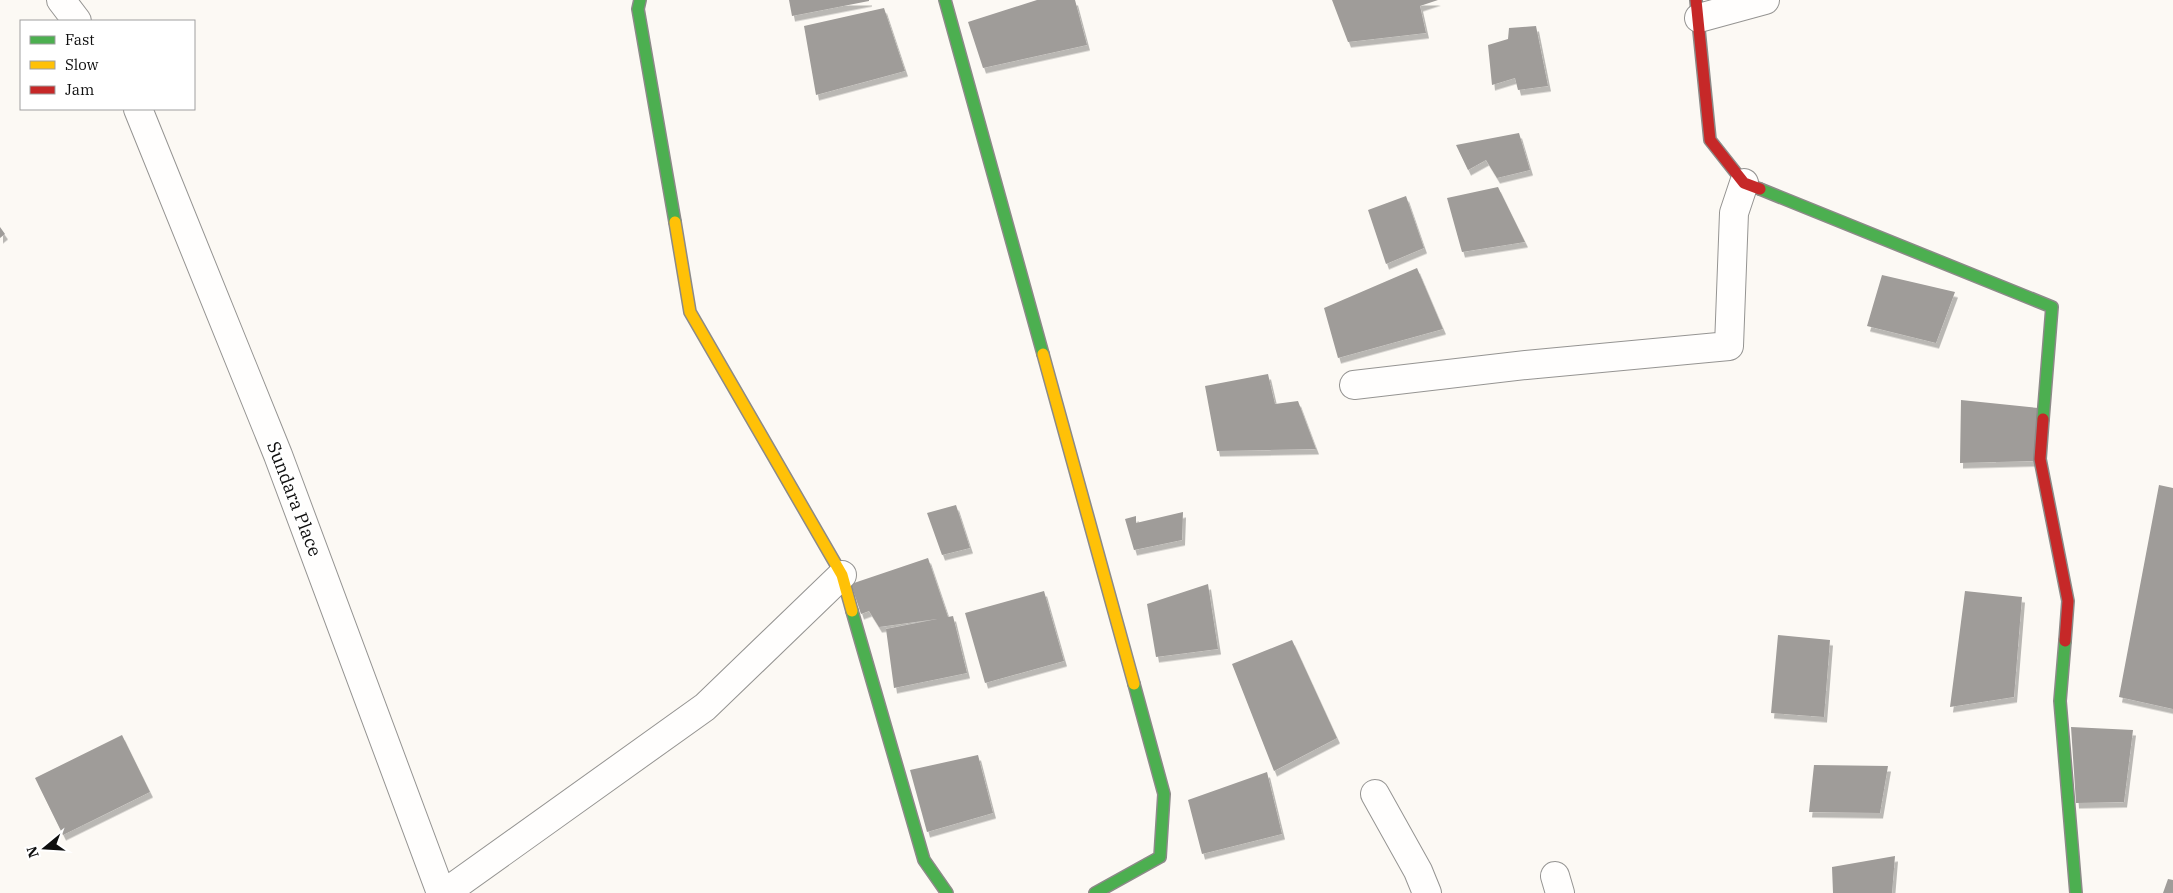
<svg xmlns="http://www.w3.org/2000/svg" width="2173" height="893" viewBox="0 0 2173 893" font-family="'IBM Plex Serif',serif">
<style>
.building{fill:#9f9c99;filter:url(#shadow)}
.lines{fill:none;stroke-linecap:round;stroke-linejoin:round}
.street-casing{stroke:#959492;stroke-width:30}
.fast-casing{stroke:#8c8a88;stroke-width:14}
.slow-casing{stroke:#8c8a88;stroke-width:14}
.jam-casing{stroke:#8c8a88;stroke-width:14}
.street{stroke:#fffefd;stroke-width:28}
.fast{stroke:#4caf50;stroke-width:11}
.slow{stroke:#ffc107;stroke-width:11}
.jam{stroke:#c62828;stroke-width:11}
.labels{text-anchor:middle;stroke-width:5;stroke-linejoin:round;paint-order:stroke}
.street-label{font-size:18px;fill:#0e0e0e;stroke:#fff}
</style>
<defs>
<filter id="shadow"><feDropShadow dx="3" dy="5.5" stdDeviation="0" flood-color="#0004"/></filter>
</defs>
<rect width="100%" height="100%" fill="#fcf9f4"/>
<path class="building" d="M789 0H869V1L792 16Z
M1037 0H1075L1087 45 983 68 968 22Z
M1332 0H1438L1420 6 1426 33 1348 42Z
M884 8 905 71 816 95 804 26Z
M1536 26 1548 86 1518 90 1515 78 1492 85 1488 45 1508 39 1509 28Z
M1519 133 1530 170 1497 178 1486 160 1468 170 1456 145Z
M1498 187 1525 242 1462 252 1447 198Z
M1406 196 1424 248 1386 264 1368 210Z
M0 227 5 234 0 238Z
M1417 268 1443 329 1338 358 1324 308Z
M1882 275 1955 292 1936 343 1867 326Z
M1268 374 1275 404 1298 401 1316 449 1217 451 1205 386Z
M1961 400 2038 408 2034 461 1960 463Z
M2159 485 2173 488V709L2119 697Z
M956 505 970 548 942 555 927 513Z
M1183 512 1182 540 1134 550 1125 519 1136 516V523Z
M928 558 948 617 953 616 967 673 894 688 886 629 937 619 879 627 869 611 861 614 851 584Z
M1208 584 1218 649 1156 657 1147 604Z
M1044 591 1064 661 985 683 965 613Z
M1965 591 2022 597 2014 697 1950 707Z
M1778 635 1830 640 1824 717 1771 713Z
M1292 640 1337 738 1274 771 1232 664Z
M2071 727 2133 730 2124 802 2076 803Z
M122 735 150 792 63 835 35 778Z
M978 755 993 813 927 832 910 770Z
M1814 765 1888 766 1880 813 1809 812Z
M1267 772 1282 834 1202 854 1188 800Z
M1895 856 1892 893H1833L1832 867Z
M2168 879 2173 880V893H2163Z"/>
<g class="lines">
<g class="street-casing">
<path id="street" d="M61 0 77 21
M1699 18 1765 0
M138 109 278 455 441 893
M1354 385 1526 365 1729 346 1734 213 1744 183
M1375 794 1418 871 1427 893
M1555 876 1560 893
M445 893 705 707 842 575"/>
</g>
<g class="fast-casing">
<path id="fast" d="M640 0 638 9 675 222
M945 0 1043 354
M1760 189 2052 307 2043 419
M852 611 924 860 947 893
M2065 641 2060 701 2076 893
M1095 893 1160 857 1164 794 1134 684"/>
</g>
<g class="slow-casing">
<path id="slow" d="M675 222 690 312 842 575 852 611
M1043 354 1134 684"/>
</g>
<g class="jam-casing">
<path id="jam" d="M1696 0 1710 140 1744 183 1760 189
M2043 419 2040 459 2068 601 2065 641"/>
</g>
<use href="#street" class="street"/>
<use href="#fast" class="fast"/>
<use href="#slow" class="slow"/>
<use href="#jam" class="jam"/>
</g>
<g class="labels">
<g class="street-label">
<text transform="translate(294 499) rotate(69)" y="6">Sundara Place</text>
</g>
</g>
<rect x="20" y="20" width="175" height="90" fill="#ffffff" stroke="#9f9f9f"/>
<rect x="30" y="36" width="25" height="8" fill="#4caf50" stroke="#9f9f9f"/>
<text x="65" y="45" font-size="15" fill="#0e0e0e">Fast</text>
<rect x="30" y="61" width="25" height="8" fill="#ffc107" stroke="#9f9f9f"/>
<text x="65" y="70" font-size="15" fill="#0e0e0e">Slow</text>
<rect x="30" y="86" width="25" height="8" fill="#c62828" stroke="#9f9f9f"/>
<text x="65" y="95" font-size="15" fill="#0e0e0e">Jam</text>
<g transform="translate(45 848) rotate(252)" stroke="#ffffff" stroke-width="4" paint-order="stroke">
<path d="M0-4L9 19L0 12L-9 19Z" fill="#0e0e0e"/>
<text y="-8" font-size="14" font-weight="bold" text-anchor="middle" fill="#0e0e0e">N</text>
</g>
</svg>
